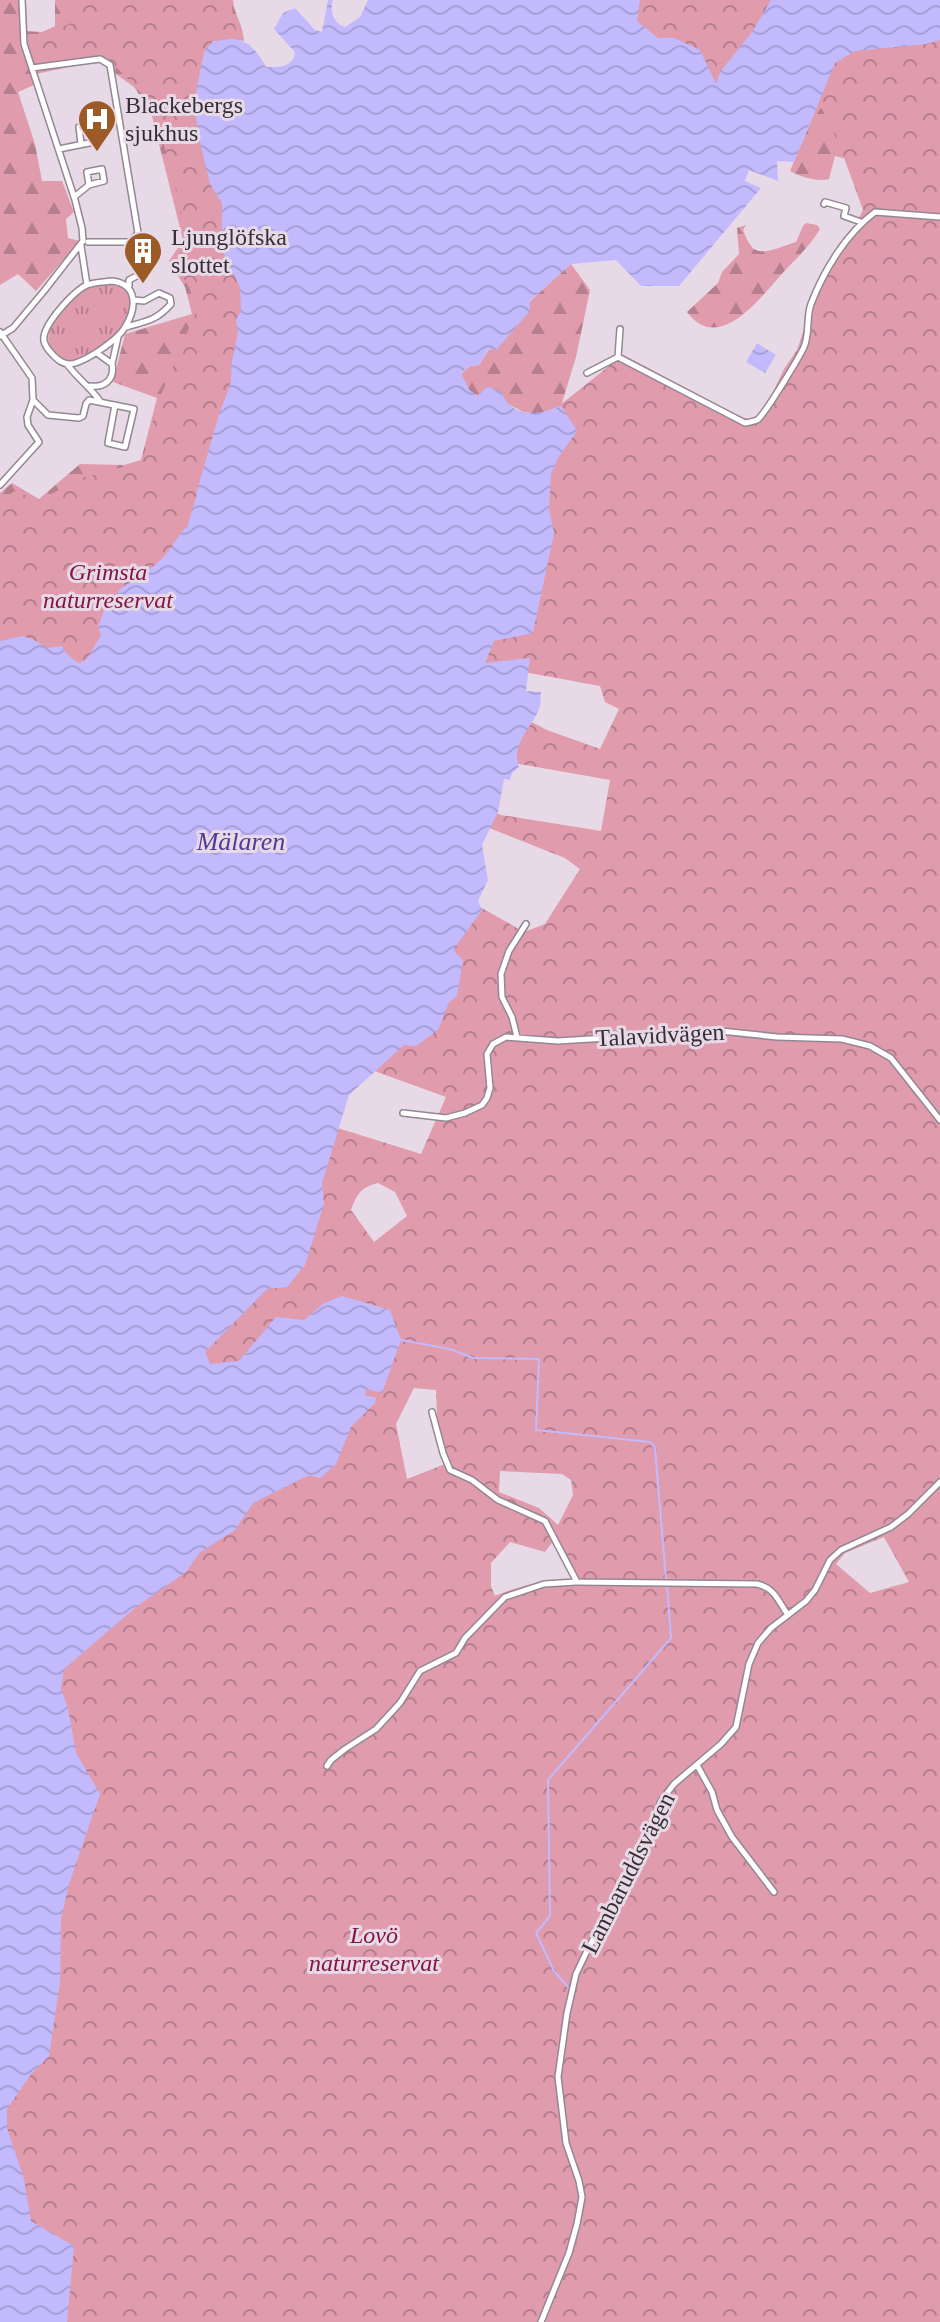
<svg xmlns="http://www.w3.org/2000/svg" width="940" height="2322" viewBox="0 0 940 2322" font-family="'Times New Roman',serif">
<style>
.grass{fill:url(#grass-tufts)}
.forest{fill:url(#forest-firs)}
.park{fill:url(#park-crowns);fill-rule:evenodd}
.water{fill:url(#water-waves)}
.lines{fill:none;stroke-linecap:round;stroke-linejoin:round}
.stream{stroke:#c2bafd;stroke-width:2}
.minor-casing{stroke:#938793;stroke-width:8}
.minor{stroke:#fff;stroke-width:5}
.labels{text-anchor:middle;stroke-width:6;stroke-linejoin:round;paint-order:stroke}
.poi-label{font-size:24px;fill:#353035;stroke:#e7dae6;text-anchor:start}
.park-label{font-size:24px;font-style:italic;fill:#841643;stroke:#e7dae6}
.street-label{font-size:24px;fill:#353035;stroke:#e7dae6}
.water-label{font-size:26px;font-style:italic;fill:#513b99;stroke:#e7dae6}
</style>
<defs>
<pattern id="grass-tufts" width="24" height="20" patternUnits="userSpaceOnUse" patternTransform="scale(2)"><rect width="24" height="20" fill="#e09bad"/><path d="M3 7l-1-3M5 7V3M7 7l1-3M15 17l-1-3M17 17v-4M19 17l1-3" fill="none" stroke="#b67f8e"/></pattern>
<pattern id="forest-firs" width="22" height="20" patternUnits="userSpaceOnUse" patternTransform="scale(2)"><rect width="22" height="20" fill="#e09bad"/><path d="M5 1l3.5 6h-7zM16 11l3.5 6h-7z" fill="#b67f8e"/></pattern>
<pattern id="park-crowns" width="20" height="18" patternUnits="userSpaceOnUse" patternTransform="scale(2)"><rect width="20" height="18" fill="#e09bad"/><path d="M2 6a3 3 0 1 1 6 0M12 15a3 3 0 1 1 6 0" fill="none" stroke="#b67f8e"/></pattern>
<pattern id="water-waves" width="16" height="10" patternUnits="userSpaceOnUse" patternTransform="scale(2)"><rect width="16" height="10" fill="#c2bafd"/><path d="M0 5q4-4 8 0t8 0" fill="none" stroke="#a7a0d9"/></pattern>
</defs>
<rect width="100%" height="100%" fill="#e7dae6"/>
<path class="grass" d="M107 283C139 284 135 313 119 332 111 342 96 351 84 356 80 358 77 360 73 361 58 364 45 346 49 333 52 319 76 293 89 287 94 285 101 284 107 283Z"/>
<path class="forest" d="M0 0H24V31L42 32 55 26V0H233C235 17 243 24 244 41L231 38 210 183 188 427 0 641V493L12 483 39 499 80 464 124 465 141 460 157 398 113 382 125 334 192 314 185 287 169 261 183 240 151 112 134 87 98 61 31 75 34 85 18 92 35 144 42 181H62L74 212 66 219 68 238 80 241 36 291 18 274 0 285Z
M835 64 847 159 835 156 829 179C817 182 801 177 790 171Z
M806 223 817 225 820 229C809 248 794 260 780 276 759 300 718 354 687 312L718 283 722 272 739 254 737 228 746 225 743 230C745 235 749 245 754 249 765 256 784 245 796 242L803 226Z
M571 264 590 290 576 357 561 406 539 414 523 412 506 403 479 397 469 390 461 374 470 366 479 365C502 326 537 294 571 264Z"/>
<path class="park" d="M66 0H231L234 23 287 175 249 576 0 741V503L14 491 39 500 85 477 142 462 158 402 195 314 190 289 175 263 186 242 178 198 154 107 106 56 32 58 30 54 32 49 26 41 72 23Z
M491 0H940V2322H0V1393ZM798 102 822 109 839 144 863 210 849 238 825 267 806 307 804 329 797 350 784 369 766 407 759 415 749 419 740 417 622 354 618 359 560 405 550 428 498 418 444 378 576 252ZM524 672 600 686 605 702 619 709 600 749 547 730 514 713ZM496 760 610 780 601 831 501 815 486 808ZM489 828 565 858 580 869 545 924 524 932 459 895ZM358 1065 446 1097 421 1154 325 1124ZM378 1183 395 1192 407 1216 374 1242 351 1210C357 1194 361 1187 378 1183ZM414 1388 436 1390 438 1442 445 1464 407 1479 396 1424ZM500 1471 562 1474 571 1480 573 1495 558 1525 539 1508 499 1492ZM884 1537 909 1582 870 1593 836 1564 845 1553ZM554 1540 572 1578 571 1581C546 1579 518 1586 495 1596L491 1586V1563L510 1542 545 1552Z"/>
<path class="water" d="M328 0H333C329 11 334 24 345 27L360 17 368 0H640L637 21 658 38H674L700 50 716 84 720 72 752 32 771 0H940V40L926 44 855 51 835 63 794 162 777 161 778 181 749 170 745 181 761 188 679 286H641L616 260 571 264 530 301V311L497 349 488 350 479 365 470 366 461 373 469 390 478 396 488 386 501 392C513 420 538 415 561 406L577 431 558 458 551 474 549 509 554 533 533 633 494 641 485 663 530 658 526 691 541 692C540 697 541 701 540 706 534 726 510 744 519 767L512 773 510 780 504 779 498 812 482 845 488 880 478 901 482 910 453 950 463 960 457 996 449 1002 438 1030 416 1046 404 1045 349 1095 322 1183 324 1204 305 1265 287 1287 267 1289 205 1352 210 1364 239 1361 276 1317 304 1320 324 1303 342 1296 390 1310 401 1340 382 1393 366 1389 365 1395 376 1398 375 1403 351 1427 336 1464 320 1478 309 1475 253 1503 235 1530 199 1553 186 1572 136 1607 64 1669 61 1689 68 1708 76 1753 100 1794 69 1884 61 1919 60 1982 49 2056 31 2074 7 2109V2128L24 2179 31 2221 74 2246 67 2322H0V641L23 636 34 640 47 648 62 646C64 653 75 662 80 663L87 659 101 635 98 627 106 604H112C116 593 122 584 134 582L135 577C147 572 159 563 167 553 175 544 178 534 188 526 190 513 196 503 197 490 205 465 211 440 219 415 224 399 234 383 231 366L238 333 236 320 241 311 240 287 222 250V203L210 184 199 138 194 102 204 52 213 41C220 41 226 39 232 39 249 39 259 54 266 67 279 67 293 68 295 52L274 29 283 13 295 8 315 30 322 32Z
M757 343 776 355 765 373 746 362Z"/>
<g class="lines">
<path class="stream" d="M401 1340 450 1349 473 1358 539 1359 536 1430 650 1442 655 1448 666 1580
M569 1988 554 1971 536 1933 550 1916 548 1780 671 1638 667 1585
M544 2322 557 2289"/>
<g class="minor-casing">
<path id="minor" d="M32 68 100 59 110 65 138 233 131 242H88
M59 149 99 141 96 124 79 127 81 144
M74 197 89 185 104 181 102 169 87 172 89 185
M824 204 825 202 846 208 844 216 861 222
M81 246 87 285
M112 281C138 284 137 308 125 327 118 340 84 363 70 364 63 364 59 361 54 356 50 352 45 347 44 341 41 326 74 291 87 285 94 282 104 282 112 281Z
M129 286V280L150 269
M126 327C146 321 156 321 171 304L170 298 159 293 144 301 134 300
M620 329 618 357 745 423C749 422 753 422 757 420 764 416 800 356 804 347 810 333 806 317 811 304 824 270 846 234 875 212L940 217
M0 332 32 378 33 400 27 417 28 425 39 442 0 485
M0 336 13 328 44 291 83 241 82 228 75 200 24 44 22 0
M67 364C77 378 90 387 100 401
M112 364 118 337
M587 373 618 357
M90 386C105 388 115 379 112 364L97 353
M33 400 48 415 79 418 83 416 86 404 89 400 134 409 125 447 108 443 115 405
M517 1037 512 1017 502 997 501 974 509 951 526 924
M403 1113 446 1118 465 1113 482 1105 487 1098 490 1088 487 1054 493 1044 506 1037 558 1041 721 1031 777 1037 842 1039 870 1046 891 1058 940 1120
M432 1412 443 1453 450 1470 472 1480 498 1500 545 1521 577 1582 757 1584C775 1588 778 1601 788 1615
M697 1765 712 1792 717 1810 732 1837 774 1892
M327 1766 331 1760 345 1749 376 1729 400 1703 420 1671 456 1653 465 1638 505 1597 544 1584 576 1582
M541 2322 569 2253 577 2224 582 2197 579 2181 566 2143 558 2077 567 2013 576 1974 586 1953 646 1839 661 1801 674 1784 721 1744 736 1727 749 1664 758 1643 771 1628 806 1601 815 1590 830 1560 841 1550 891 1527 908 1514 940 1482"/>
</g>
<use href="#minor" class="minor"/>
</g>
<defs>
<g id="hospital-pin" transform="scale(2)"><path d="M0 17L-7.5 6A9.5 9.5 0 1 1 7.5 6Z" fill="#9c5b26" stroke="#e7dae6"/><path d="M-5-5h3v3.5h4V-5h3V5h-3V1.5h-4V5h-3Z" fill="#fff"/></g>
<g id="building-pin" transform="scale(2)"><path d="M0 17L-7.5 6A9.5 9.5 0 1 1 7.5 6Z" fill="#9c5b26" stroke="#e7dae6"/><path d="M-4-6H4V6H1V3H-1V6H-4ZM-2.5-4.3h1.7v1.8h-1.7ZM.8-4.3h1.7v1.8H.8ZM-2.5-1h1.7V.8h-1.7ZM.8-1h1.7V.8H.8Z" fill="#fff"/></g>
</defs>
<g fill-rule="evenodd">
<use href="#hospital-pin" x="97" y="119"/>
<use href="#building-pin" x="143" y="251"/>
</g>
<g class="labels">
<g class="poi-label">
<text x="125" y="113">Blackebergs<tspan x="125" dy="28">sjukhus</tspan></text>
<text x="171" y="245">Ljunglöfska<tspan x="171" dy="28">slottet</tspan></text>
</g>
<g class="park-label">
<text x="108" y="580">Grimsta<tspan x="108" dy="28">naturreservat</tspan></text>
<text x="374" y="1943">Lovö<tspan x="374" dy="28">naturreservat</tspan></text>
</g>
<g class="street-label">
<text transform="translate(660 1035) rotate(-3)" y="8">Talavidvägen</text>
<text transform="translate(628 1873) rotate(-63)" y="8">Lambaruddsvägen</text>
</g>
<g class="water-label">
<text x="241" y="850">Mälaren</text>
</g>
</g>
</svg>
